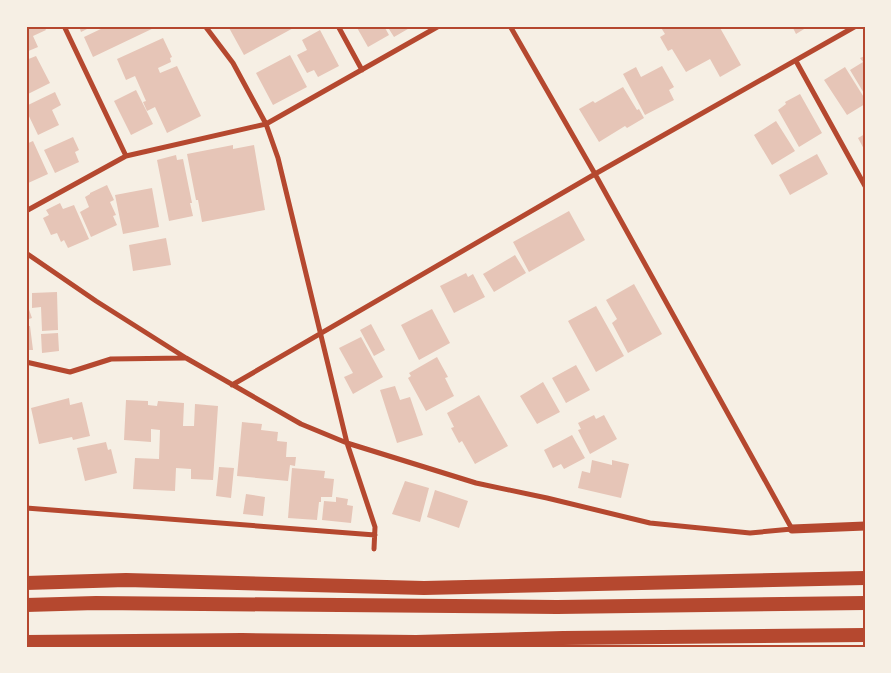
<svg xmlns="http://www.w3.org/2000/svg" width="891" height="673" viewBox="0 0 891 673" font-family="'PT Sans',sans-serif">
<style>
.building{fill:#e6c5b7}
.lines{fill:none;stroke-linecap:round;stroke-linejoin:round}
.minor{stroke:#b5482f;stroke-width:5}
.tertiary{stroke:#b5482f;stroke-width:9}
.trunk{stroke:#b5482f;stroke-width:14}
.neatline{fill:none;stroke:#b5482f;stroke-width:2}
</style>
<rect width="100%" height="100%" fill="#f6efe4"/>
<path class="building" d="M26 26H44L46 30 33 36 38 47 26 52Z
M79 26H93L81 32Z
M107 26H158L93 57 84 37Z
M228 26H297L244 55Z
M356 26H384L389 35 368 47Z
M387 26H413L394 37Z
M660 26H719L741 65 720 77 710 59 686 72 672 49 668 51 660 37 665 34Z
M792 26H809L796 34Z
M320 30 339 66 318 77 314 70 307 73 297 55 307 50 302 40Z
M163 38 172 57 170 58 171 62 158 68 160 73 177 66 201 116 167 133 155 107 147 111 143 102 146 101 135 76 126 80 117 59Z
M290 55 307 87 273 105 256 73Z
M36 56 50 83 26 95V60Z
M865 56V95L850 70 863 62 860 58Z
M662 66 674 87 669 90 674 100 645 115 623 74 636 67 641 77Z
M845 67 865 99V104L847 115 824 80Z
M623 87 637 110 639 109 644 118 627 128 625 126 599 142 579 109 593 101 595 103Z
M136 90 153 124 131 135 114 101Z
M55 92 61 105 52 110 59 125 38 135 26 110V106Z
M800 94 822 133 799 147 778 110 786 104 785 102Z
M776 121 795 151 772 165 754 135Z
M865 134V151L858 138Z
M73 137 79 150 75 152 79 162 55 173 44 150Z
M33 141 48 174 26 184V144Z
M233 145V149L254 145 265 210 202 222 198 200H196L187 154Z
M817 154 828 174 790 195 779 175Z
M176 155 177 160 183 159 192 203H190L193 216 169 221 157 160Z
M107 185 114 200 110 202 116 215 113 216 117 225 91 237 80 212 89 207 85 197 90 194V193Z
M152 188 159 227 123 234 115 195Z
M60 203 63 209 74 205 89 239 68 248 64 240 61 242 57 233 51 235 43 218 49 215 46 210Z
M569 211 585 240 529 272 513 242Z
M166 238 171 265 133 271 129 245Z
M515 255 526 273 494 292 483 274Z
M466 273 468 277 473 274 485 297 454 313 440 286Z
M634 284 662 334 628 353 612 323 617 319 606 300Z
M57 292 58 330 42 331 41 307 32 308V293Z
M26 301 32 318 26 320Z
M596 306 624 356 596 372 568 321Z
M432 309 450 343 419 360 401 325Z
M371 324 385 350 374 356 360 330Z
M26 326H30L33 350H26Z
M58 333 59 351 42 353 41 334Z
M361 337 383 377 353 394 344 377 353 373 339 348Z
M437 357 448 377 445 378 454 396 426 411 408 378 411 376 409 373Z
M576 365 590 390 566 403 552 378Z
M543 382 560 412 537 424 520 396Z
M395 386 400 400 410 397 423 435 397 443 380 390Z
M479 395 508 446 475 464 462 441 459 443 451 428 454 427 447 413Z
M69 398 70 405 82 402 90 436 73 440 72 437 39 444 31 408Z
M126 400 148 401V405L157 406 158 401 184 403 183 426H194L195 404 218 406 213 480 191 479V469L176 468 175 491 133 489 135 458 159 459 160 430 151 429V442L124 440Z
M594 415 596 419 604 415 617 439 590 454 578 430 581 429 578 423Z
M242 422 262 424 261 430 278 432 277 441 287 442 286 457H296L295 466 290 465 288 481 237 476Z
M572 435 585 458 564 469 561 464 553 468 544 450Z
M106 442 108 450 111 449 117 473 85 481 77 448Z
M592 460 612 465V460L629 464 621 498 578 488 582 471 590 473Z
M219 467 234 468 231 498 216 496Z
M292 468 325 471 324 478 334 479 332 497H321V502H319L317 520 288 518Z
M405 481 429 488 420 522 392 514Z
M435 490 468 501 459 528 427 517Z
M246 494 265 497 263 516 243 514Z
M336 497 348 499 347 505 353 506 351 523 322 520 324 501 336 502Z"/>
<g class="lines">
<path class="minor" d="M64 26 126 156
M205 26 233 63 266 124 278 158 347 443 375 527 374 549
M338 26 362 70
M796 61 865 186
M26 211 126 156 266 124 439 26
M26 253 96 301 186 358 301 424 347 443 476 483 547 498 650 523 750 533 792 529 595 174 510 26
M26 362 70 372 111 359 185 358
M232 385 595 174 856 26
M26 508 375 535"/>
<path class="tertiary" d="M792 529 865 526"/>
<path class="trunk" d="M26 583 126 580 424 588 865 578
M26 605 96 603 557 607 865 603
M26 642 242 640 416 642 563 638 865 635"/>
</g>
<rect width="891" height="673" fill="none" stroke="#f6efe4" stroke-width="55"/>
<rect x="28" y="28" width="836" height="618" class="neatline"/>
</svg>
